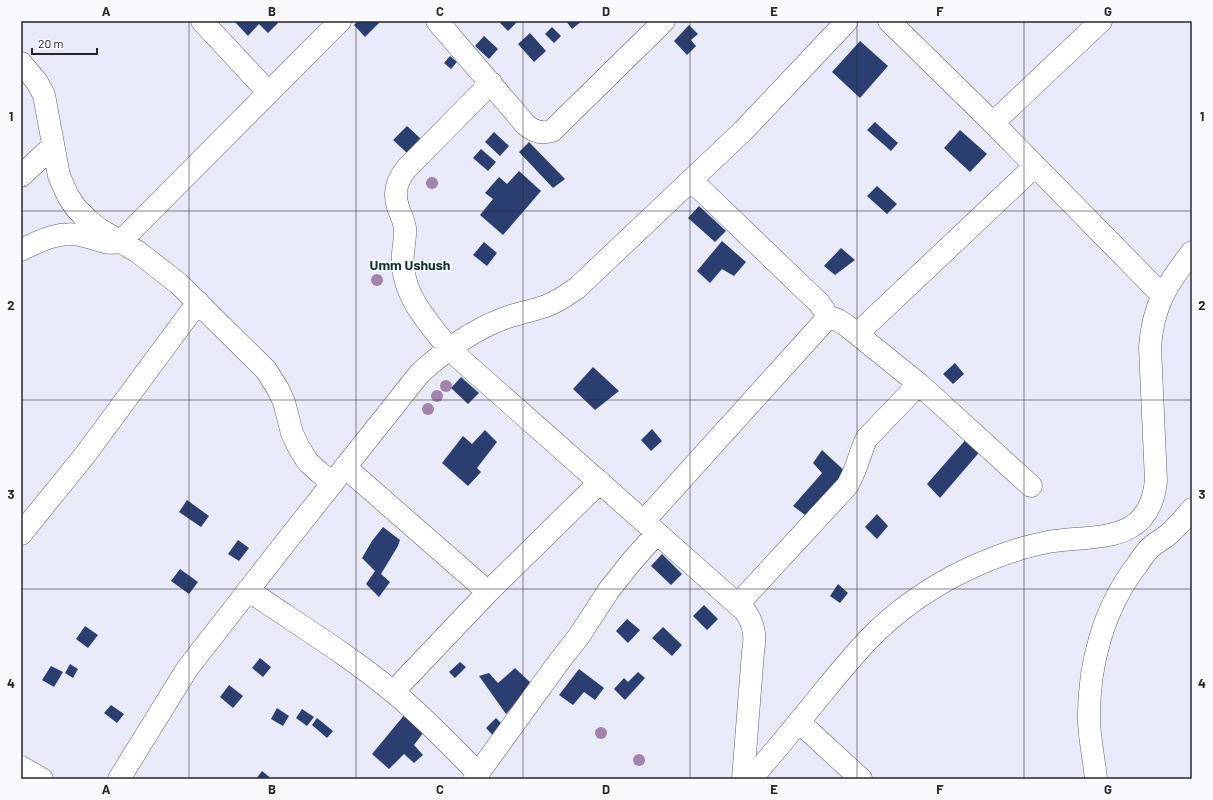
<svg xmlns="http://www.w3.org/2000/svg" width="1213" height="800" viewBox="0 0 1213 800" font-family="Barlow,sans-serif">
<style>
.building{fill:#2a3f70}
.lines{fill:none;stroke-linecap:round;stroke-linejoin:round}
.minor-casing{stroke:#60606c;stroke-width:23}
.minor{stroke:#fff;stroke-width:22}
.tree{fill:#a283ab}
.grid{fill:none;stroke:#26262b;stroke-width:1;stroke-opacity:0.55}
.labels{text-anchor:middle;stroke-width:4;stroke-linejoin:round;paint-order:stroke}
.quarter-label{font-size:14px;font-weight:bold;fill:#0f322f;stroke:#f8f8fd}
.neatline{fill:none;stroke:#26262b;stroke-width:1.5}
.grid-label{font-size:13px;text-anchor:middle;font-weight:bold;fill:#26262b}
</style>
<rect width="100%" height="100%" fill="#e9eaf7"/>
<path class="building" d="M236 21H276L278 23 268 33 259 24 248 36 235 22Z
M358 21H381L365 37 354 25Z
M502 21H518L508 31 500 23Z
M566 21H582L572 29Z
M689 25 698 34 691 40 696 46 687 55 674 41Z
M552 27 561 36 554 43 545 34Z
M530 33 546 51 534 62 518 44Z
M484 36 498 49 489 59 475 46Z
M860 41 888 66 860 98 832 72Z
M450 56 457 62 451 69 444 63Z
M875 122 898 143 891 151 867 130Z
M407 126 421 139 407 153 393 140Z
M960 130 987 154 970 172 944 148Z
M494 132 509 146 500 156 485 142Z
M529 142 565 179 553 188 519 152Z
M481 149 496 162 488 171 473 158Z
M519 171 541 191 503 235 480 215 493 199 485 193 499 177 507 184Z
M877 186 897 204 887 214 867 196Z
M699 206 726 231 715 242 688 218Z
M722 241 746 262 734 276 722 269 710 283 697 271Z
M484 242 497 253 487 266 473 255Z
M841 248 855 260 835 275 824 266Z
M955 363 964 374 953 384 943 374Z
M593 367 619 391 595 410 573 389Z
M461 377 479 393 468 404 451 388Z
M652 429 662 441 651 451 641 440Z
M975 429 989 441 940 498 927 484Z
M485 430 497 442 477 468 481 472 468 486 442 463 463 436 472 444Z
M822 450 848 474 809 518 793 506 822 473 813 463Z
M187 500 209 516 201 527 179 512Z
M877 514 888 526 877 539 865 527Z
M383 527 400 540 398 546 381 574 390 582 379 597 366 584 375 571 362 558 372 541Z
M238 540 249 548 239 561 228 554Z
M662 554 682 574 671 585 651 566Z
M180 569 198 582 189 594 171 581Z
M838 584 848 593 840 603 830 596Z
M704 605 718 619 707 630 693 616Z
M627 619 640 630 628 643 616 631Z
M85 626 98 635 88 648 76 639Z
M663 627 682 645 672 656 652 638Z
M260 658 271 667 263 677 252 668Z
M460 662 466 667 455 678 449 672Z
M70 664 78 669 73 678 65 673Z
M51 666 63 672 54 687 42 680Z
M515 668 532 684 506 714 479 676 489 673 498 683Z
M579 669 604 688 595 700 584 692 573 705 559 695Z
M638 672 645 678 625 700 614 689 624 678 628 682Z
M229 685 243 696 233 708 220 697Z
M111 705 124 714 117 723 104 713Z
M277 708 289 716 283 726 271 719Z
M302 709 314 717 307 726 296 718Z
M406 713 423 733 414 745 423 755 414 763 404 754 389 769 372 754Z
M317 718 333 731 327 738 312 725Z
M496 718 508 730 497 740 486 728Z
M262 771 272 779H256Z"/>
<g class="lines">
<g class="minor-casing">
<path id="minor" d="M202 21 268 92
M437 21 526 125C534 132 542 134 552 131L664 21
M889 21 993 123 1162 295
M21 63 37 82 44 95 59 176 68 196 76 208 87 219 99 229 138 252 179 284 266 370 278 389 284 402 292 433 299 448 308 462 320 473 333 483
M491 83 407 168C397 180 393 192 398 207 400 214 404 220 405 228 406 241 401 254 403 267 406 300 430 324 449 349L745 611C754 624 756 636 753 652L743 779
M993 123 1101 21
M21 176 53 146
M21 250C41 240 61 230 84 236 97 239 107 245 120 242L340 21
M826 316 838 320 847 326 919 384 1031 486
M857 334 1035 166
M345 467 488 592
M644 521 822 324 826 316 824 310 819 303 691 180
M21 534 85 455 198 302
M248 590C296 623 347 654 392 691 423 716 450 745 478 773
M738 604 847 486C857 470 859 454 867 438L919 384
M393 692 488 592 600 482
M799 722 861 779
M21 767 42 779
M119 779 187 669 289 538 420 373C446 350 472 330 505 318 518 313 532 311 546 306 557 302 567 295 577 288L743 131 847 21
M474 779 558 663 579 636 609 590 632 561 657 533
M751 779C770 757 789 734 807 712 827 688 846 663 868 640 896 611 932 586 968 569 994 557 1021 547 1048 542 1096 534 1149 546 1156 481L1150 347C1153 305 1167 284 1192 252
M1096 779C1094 760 1090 741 1089 722 1088 666 1103 609 1137 565 1141 559 1145 553 1150 548 1156 542 1164 539 1170 533 1178 526 1185 517 1192 509"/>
</g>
<use href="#minor" class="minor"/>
</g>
<g class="tree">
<circle cx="432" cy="183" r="6"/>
<circle cx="377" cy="280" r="6"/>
<circle cx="446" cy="386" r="6"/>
<circle cx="437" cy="396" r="6"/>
<circle cx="428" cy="409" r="6"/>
<circle cx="601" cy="733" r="6"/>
<circle cx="639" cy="760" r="6"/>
</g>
<path class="grid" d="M189 21V779M356 21V779M523 21V779M690 21V779M857 21V779M1024 21V779M21 211H1192M21 400H1192M21 589H1192"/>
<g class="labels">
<g class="quarter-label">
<text x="410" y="270">Umm Ushush</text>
</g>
</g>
<rect width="1213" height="800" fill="none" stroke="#f8f8fd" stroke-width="44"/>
<path d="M32 48v6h65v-6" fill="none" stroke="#26262b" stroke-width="2"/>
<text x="38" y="48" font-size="12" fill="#26262b" stroke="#f8f8fd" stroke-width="3" paint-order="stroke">20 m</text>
<rect x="22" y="22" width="1169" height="756" class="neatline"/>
<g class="grid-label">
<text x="106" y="16">A</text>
<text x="272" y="16">B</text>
<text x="440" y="16">C</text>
<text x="606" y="16">D</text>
<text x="774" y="16">E</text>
<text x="940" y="16">F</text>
<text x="1108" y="16">G</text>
<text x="11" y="121">1</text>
<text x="1202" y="121">1</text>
<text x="11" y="310">2</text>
<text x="1202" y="310">2</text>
<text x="11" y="499">3</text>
<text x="1202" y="499">3</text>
<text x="11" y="688">4</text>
<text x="1202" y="688">4</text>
<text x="106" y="794">A</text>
<text x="272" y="794">B</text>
<text x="440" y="794">C</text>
<text x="606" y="794">D</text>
<text x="774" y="794">E</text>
<text x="940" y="794">F</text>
<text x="1108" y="794">G</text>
</g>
</svg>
